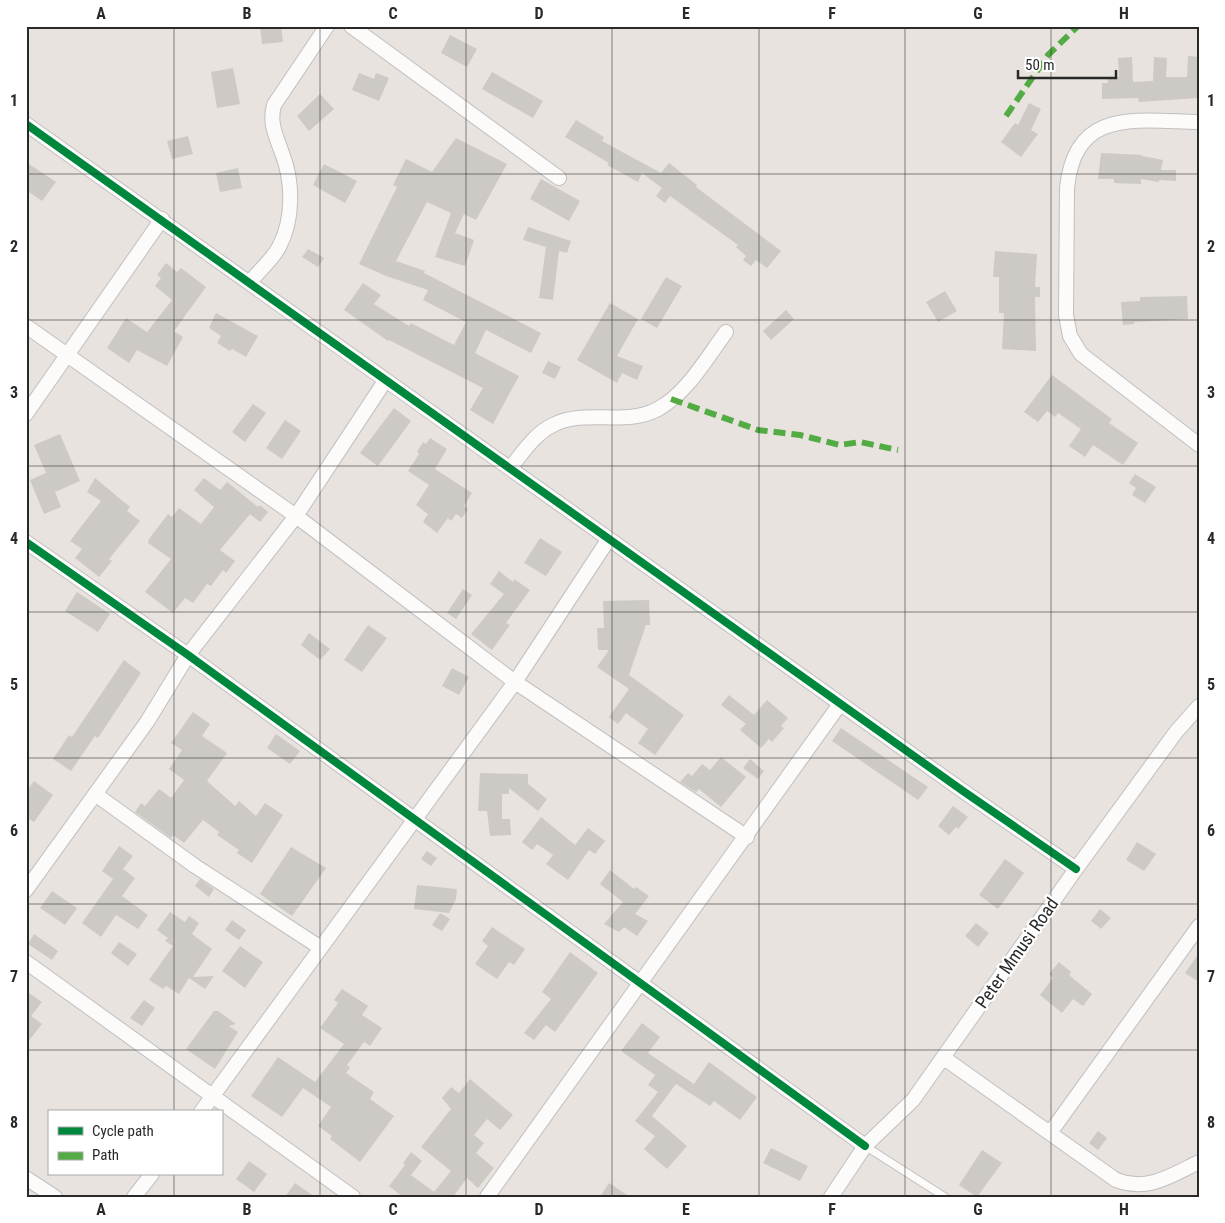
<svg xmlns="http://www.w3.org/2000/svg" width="1225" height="1223" viewBox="0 0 1225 1223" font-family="'Roboto Condensed',sans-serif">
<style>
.building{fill:#cdc9c5}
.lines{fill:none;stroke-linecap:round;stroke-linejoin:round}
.service-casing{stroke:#c1bfc0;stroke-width:9}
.minor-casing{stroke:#c1bfc0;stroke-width:16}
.service{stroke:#fcfbfa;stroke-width:7}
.minor{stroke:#fcfbfa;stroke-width:14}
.quiet{stroke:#53ab44;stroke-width:6;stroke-dasharray:12 6;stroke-linecap:butt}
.cycleway-casing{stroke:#fff;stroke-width:11}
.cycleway{stroke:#00873e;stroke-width:8}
.grid{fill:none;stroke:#292929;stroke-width:1;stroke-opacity:0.55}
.labels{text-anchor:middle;stroke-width:4.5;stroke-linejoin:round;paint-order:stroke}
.street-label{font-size:18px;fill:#292929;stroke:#fff}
.neatline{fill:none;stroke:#292929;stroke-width:2}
.grid-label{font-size:16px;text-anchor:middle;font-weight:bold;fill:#292929}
</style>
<rect width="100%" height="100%" fill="#e8e3de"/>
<path class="building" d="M260 26H281L283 42 262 44Z
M450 35 477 49 467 67 441 53Z
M1188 56 1199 57V98L1139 102 1138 98 1102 99V83H1108L1107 77H1119L1118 58 1132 57 1133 82 1153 81 1154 57 1167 58 1166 77H1187Z
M233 68 240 104 217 108 211 72Z
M492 72 543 101 533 118 482 89Z
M359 73 374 79 376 73 389 78 379 101 352 90Z
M320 94 334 109 309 131 297 116Z
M1029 103 1041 109 1031 130 1038 134 1021 157 1001 142 1015 123 1018 125Z
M576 120 604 137 602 141 661 173 669 163 697 185 696 187 781 251 767 268 756 260 751 266 743 260 746 256 736 247 738 245 670 196 665 203 656 196 662 188 642 173 638 182 607 165 609 163 565 137Z
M188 136 193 154 172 159 167 141Z
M456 138 507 164 476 220 464 214 455 233 474 240 465 266 435 257 451 213 427 202 396 261 425 271 424 273 541 333 531 353 486 330 475 353 519 376 493 424 470 410 483 388 389 340 388 341 344 310 363 283 381 295 374 304 409 326 411 323 454 345 466 322 423 300 428 290 386 276 359 264 397 187 393 185 406 159 432 172Z
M1101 153 1142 155V156L1163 160 1161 170H1176V181L1159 180V182L1141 179V184L1114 183V179H1098Z
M26 162 56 182 42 201 26 190Z
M324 164 357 181 345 203 313 185Z
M238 168 242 188 220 192 216 173Z
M541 179 580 201 569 221 530 199Z
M528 227 571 241 567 253 559 251 553 300 539 298 546 247 523 240Z
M308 249 324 258 318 267 302 257Z
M995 251 1037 254 1035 287H1040V297H1035L1036 351 1002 349 1004 313H999V277H993Z
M166 263 177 272 181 268 206 287 174 331 183 337 167 366 137 350 129 363 107 348 126 318 147 332 172 300 155 286 161 278 157 275Z
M666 277 682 286 657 328 641 319Z
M945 291 957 311 938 322 926 302Z
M1187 296 1188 319 1134 322V324L1123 325 1121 302 1140 301V297Z
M610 303 638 319 617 356 643 366 637 380 622 373 617 383 577 360Z
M786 310 794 319 771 340 763 331Z
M216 313 258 336 246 357 232 349 230 351 217 343 221 336 209 328Z
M548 361 561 367 555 379 542 373Z
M1052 375 1112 419 1109 423 1138 443 1123 465 1093 445 1085 457 1069 446 1081 429 1058 413 1055 417 1047 411 1038 422 1024 412Z
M253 404 266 413 245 442 232 432Z
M394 408 411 421 378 466 360 453Z
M285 420 301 431 282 459 266 448Z
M60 434 80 481 55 492 61 507 44 514 30 480 46 473 34 445Z
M430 438 447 449 435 469 472 493 464 506 468 509 462 518 456 514 451 521 448 518 437 533 423 522 428 514 416 505 429 485 408 471 419 454 417 452 423 442 426 444Z
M1135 474 1156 487 1145 503 1132 495 1136 488 1129 483Z
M95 478 130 507 127 511 140 521 109 559 112 561 99 577 75 558 82 549 70 541 101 501 87 492Z
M204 478 220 490 227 482 258 507 260 505 268 512 260 522 250 514 220 550 235 561 226 573 223 570 211 586 207 584 193 603 185 598 173 613 145 592 171 559 148 543 149 539 168 514 172 517 179 508 201 524 214 507 194 490Z
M540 538 562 552 546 576 524 563Z
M499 571 513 582 514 579 530 590 506 623 510 625 492 650 471 634 504 594 490 584Z
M463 589 472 595 456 619 447 613Z
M77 592 110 614 98 632 65 611Z
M649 600 650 625H646L629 675 684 715 655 755 638 743 648 729 626 713 618 724 609 717 629 689 597 667 609 650H598L597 628H604L603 601Z
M368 625 387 638 362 672 344 660Z
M309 633 330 649 320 660 301 645Z
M124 660 141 673 98 738 95 736 71 771 53 759 69 735 72 737Z
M452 668 469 677 459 695 442 686Z
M729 695 754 715 767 700 788 718 781 726 784 728 772 742 769 739 761 748 740 730 746 724 721 705Z
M193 712 210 724 202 736 227 753 207 781 235 806 239 801 256 816 265 803 283 815 252 863 237 853 239 850 217 835 219 832 203 820 184 843 173 835 171 838 135 812 141 803 145 806 159 789 171 798 184 780 169 769 182 750 171 743Z
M841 728 928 787 918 800 832 741Z
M276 734 300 751 290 764 267 748Z
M721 757 746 777 721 807 699 789 696 792 680 782 688 773 692 776 702 764 710 770Z
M750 759 764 771 758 779 743 768Z
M480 773 528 774V784L547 799 538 811 509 788V794H502V819H510L511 835 490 836 487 811H478Z
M34 781 53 795 34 822 26 817V792Z
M953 806 968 817 958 829 956 827 949 835 938 826Z
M541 817 575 845 588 828 605 841 595 854 589 850 568 880 546 864 553 855 537 844 532 850 522 842Z
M1137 842 1156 854 1144 871 1126 860Z
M119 846 133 856 123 869 135 878 122 896 148 915 138 929 116 915 101 937 82 923 113 879 102 871Z
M291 847 326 868 292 916 260 894Z
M427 851 437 858 431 866 421 859Z
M1005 859 1024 873 998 909 979 895Z
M610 870 634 889 636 887 649 896 635 914 648 921 637 936 624 927 619 932 604 924 623 902 600 884Z
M200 879 214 889 209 897 195 886Z
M417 885 457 889 456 899 449 913 414 909Z
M52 891 77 908 65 925 40 908Z
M1100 909 1111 918 1101 929 1091 921Z
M170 912 185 922 189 916 199 923 192 934 212 949 193 977 214 976 205 989 189 978 179 994 166 986 163 989 149 980 173 946 165 941 168 938 157 930Z
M440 913 450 919 442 931 432 925Z
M232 920 246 930 239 940 225 930Z
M976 923 989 933 978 947 965 936Z
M492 927 525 949 514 965 509 962 497 979 475 964 488 946 482 941Z
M34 934 58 951 52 960 28 944Z
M119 942 137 954 128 966 111 953Z
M240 946 263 962 245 988 222 971Z
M570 952 598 973 555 1032 546 1025 534 1040 524 1033 551 999 542 992Z
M1199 953V982L1185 973Z
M1059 962 1071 972 1069 975 1092 994 1083 1006 1073 999 1062 1013 1040 995 1053 978 1049 974Z
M342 989 368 1006 362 1015 382 1028 370 1046 364 1042 347 1065 350 1068 346 1073 374 1092 370 1099 394 1116 360 1162 330 1139 332 1136 318 1126 331 1107 303 1088 282 1117 251 1096 278 1057 315 1082 344 1044 320 1028 338 1003 334 1000Z
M26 991 42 1002 31 1016 42 1024 26 1044Z
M144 1000 155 1008 142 1026 130 1018Z
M214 1011H218L236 1024 229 1026 238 1032 215 1069 186 1049Z
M642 1023 660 1037 648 1053 694 1084 709 1062 757 1097 740 1120 714 1101 710 1106 676 1084 652 1116 687 1146 667 1169 644 1149 655 1136 635 1121 658 1092 648 1085 655 1075 621 1051Z
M470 1079 513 1115 500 1130 487 1119 474 1135 484 1143 476 1153 494 1168 478 1188 467 1178 453 1197H403L389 1186 405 1165 403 1163 411 1152 422 1161 411 1175 434 1192 451 1171 421 1147 451 1109 442 1098 451 1087 459 1093Z
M1098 1131 1107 1138 1098 1150 1089 1143Z
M771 1148 808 1166 800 1181 763 1163Z
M982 1150 1002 1163 977 1197 959 1185Z
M249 1161 267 1174 254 1192 236 1179Z
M295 1183 315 1197H285Z
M609 1183 630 1197H600Z"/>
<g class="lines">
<g class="service-casing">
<path id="service" d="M865 1146 945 1197"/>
</g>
<g class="minor-casing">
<path id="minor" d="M351 26 559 178
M1199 122C1137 121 1075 107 1067 188L1066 315 1070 336 1081 354 1199 445
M26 124 963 791 1076 869
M250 282C259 271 272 260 279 247 294 219 293 181 282 153 276 136 269 123 274 105L327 26
M26 326 296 516 515 682 747 837
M26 414 162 219
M510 468C522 454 535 433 553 425 585 408 625 427 658 409 687 393 706 359 726 332
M26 542 188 655 865 1146
M95 794 195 866 321 948
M26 890 147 722 188 655 296 516 385 381
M26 962 353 1197
M944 1058 1116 1180C1148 1192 1170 1176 1199 1162
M201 1112 515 682 608 540
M1050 1133 1199 926
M26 1178 55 1197
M134 1197 152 1174
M487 1197 840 704
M831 1197 865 1146 913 1100 1076 869 1176 732 1199 706"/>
</g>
<use href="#service" class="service"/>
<use href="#minor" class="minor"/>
<path class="quiet" d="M1006 116 1048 55 1078 26
M671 399 758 430 800 435 840 445 860 442 898 450"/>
<g class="cycleway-casing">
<path id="cycleway" d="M26 124 963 791 1076 869
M26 542 188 655 865 1146"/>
</g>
<use href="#cycleway" class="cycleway"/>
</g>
<path class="grid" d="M174 26V1112M320 26V1197M466 26V1197M612 26V1197M759 26V1197M905 26V1197M1051 26V1197M26 174H1199M26 320H1199M26 466H1199M26 612H1199M26 758H1199M26 904H1199M26 1050H1199M174 1174V1197"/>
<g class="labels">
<g class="street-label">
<text transform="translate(1017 953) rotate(-55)" y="6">Peter Mmusi Road</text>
</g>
</g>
<rect width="1225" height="1223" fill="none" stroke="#ffffff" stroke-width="55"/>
<rect x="48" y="1110" width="175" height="65" fill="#ffffff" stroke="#a9a9a9"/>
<rect x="58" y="1127" width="25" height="8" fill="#00873e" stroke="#a9a9a9"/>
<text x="92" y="1136" font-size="15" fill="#292929">Cycle path</text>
<rect x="58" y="1152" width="25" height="8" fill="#53ab44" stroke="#a9a9a9"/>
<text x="92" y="1160" font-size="15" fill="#292929">Path</text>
<path d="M1018 70v8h98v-8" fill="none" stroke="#292929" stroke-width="2.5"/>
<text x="1025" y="70" font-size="15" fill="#292929" stroke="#ffffff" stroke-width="4" paint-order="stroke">50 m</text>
<rect x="28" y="28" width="1170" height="1168" class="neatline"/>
<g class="grid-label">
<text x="101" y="19">A</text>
<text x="247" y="19">B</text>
<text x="393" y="19">C</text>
<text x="539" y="19">D</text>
<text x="686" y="19">E</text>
<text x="832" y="19">F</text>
<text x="978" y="19">G</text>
<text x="1124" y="19">H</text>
<text x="14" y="106">1</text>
<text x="1211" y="106">1</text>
<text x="14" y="252">2</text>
<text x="1211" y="252">2</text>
<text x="14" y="398">3</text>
<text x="1211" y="398">3</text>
<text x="14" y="544">4</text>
<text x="1211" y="544">4</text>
<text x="14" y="690">5</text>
<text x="1211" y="690">5</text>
<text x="14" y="836">6</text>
<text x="1211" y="836">6</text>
<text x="14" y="982">7</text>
<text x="1211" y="982">7</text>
<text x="14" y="1128">8</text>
<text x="1211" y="1128">8</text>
<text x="101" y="1215">A</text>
<text x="247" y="1215">B</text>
<text x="393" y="1215">C</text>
<text x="539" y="1215">D</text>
<text x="686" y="1215">E</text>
<text x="832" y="1215">F</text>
<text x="978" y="1215">G</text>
<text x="1124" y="1215">H</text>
</g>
</svg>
